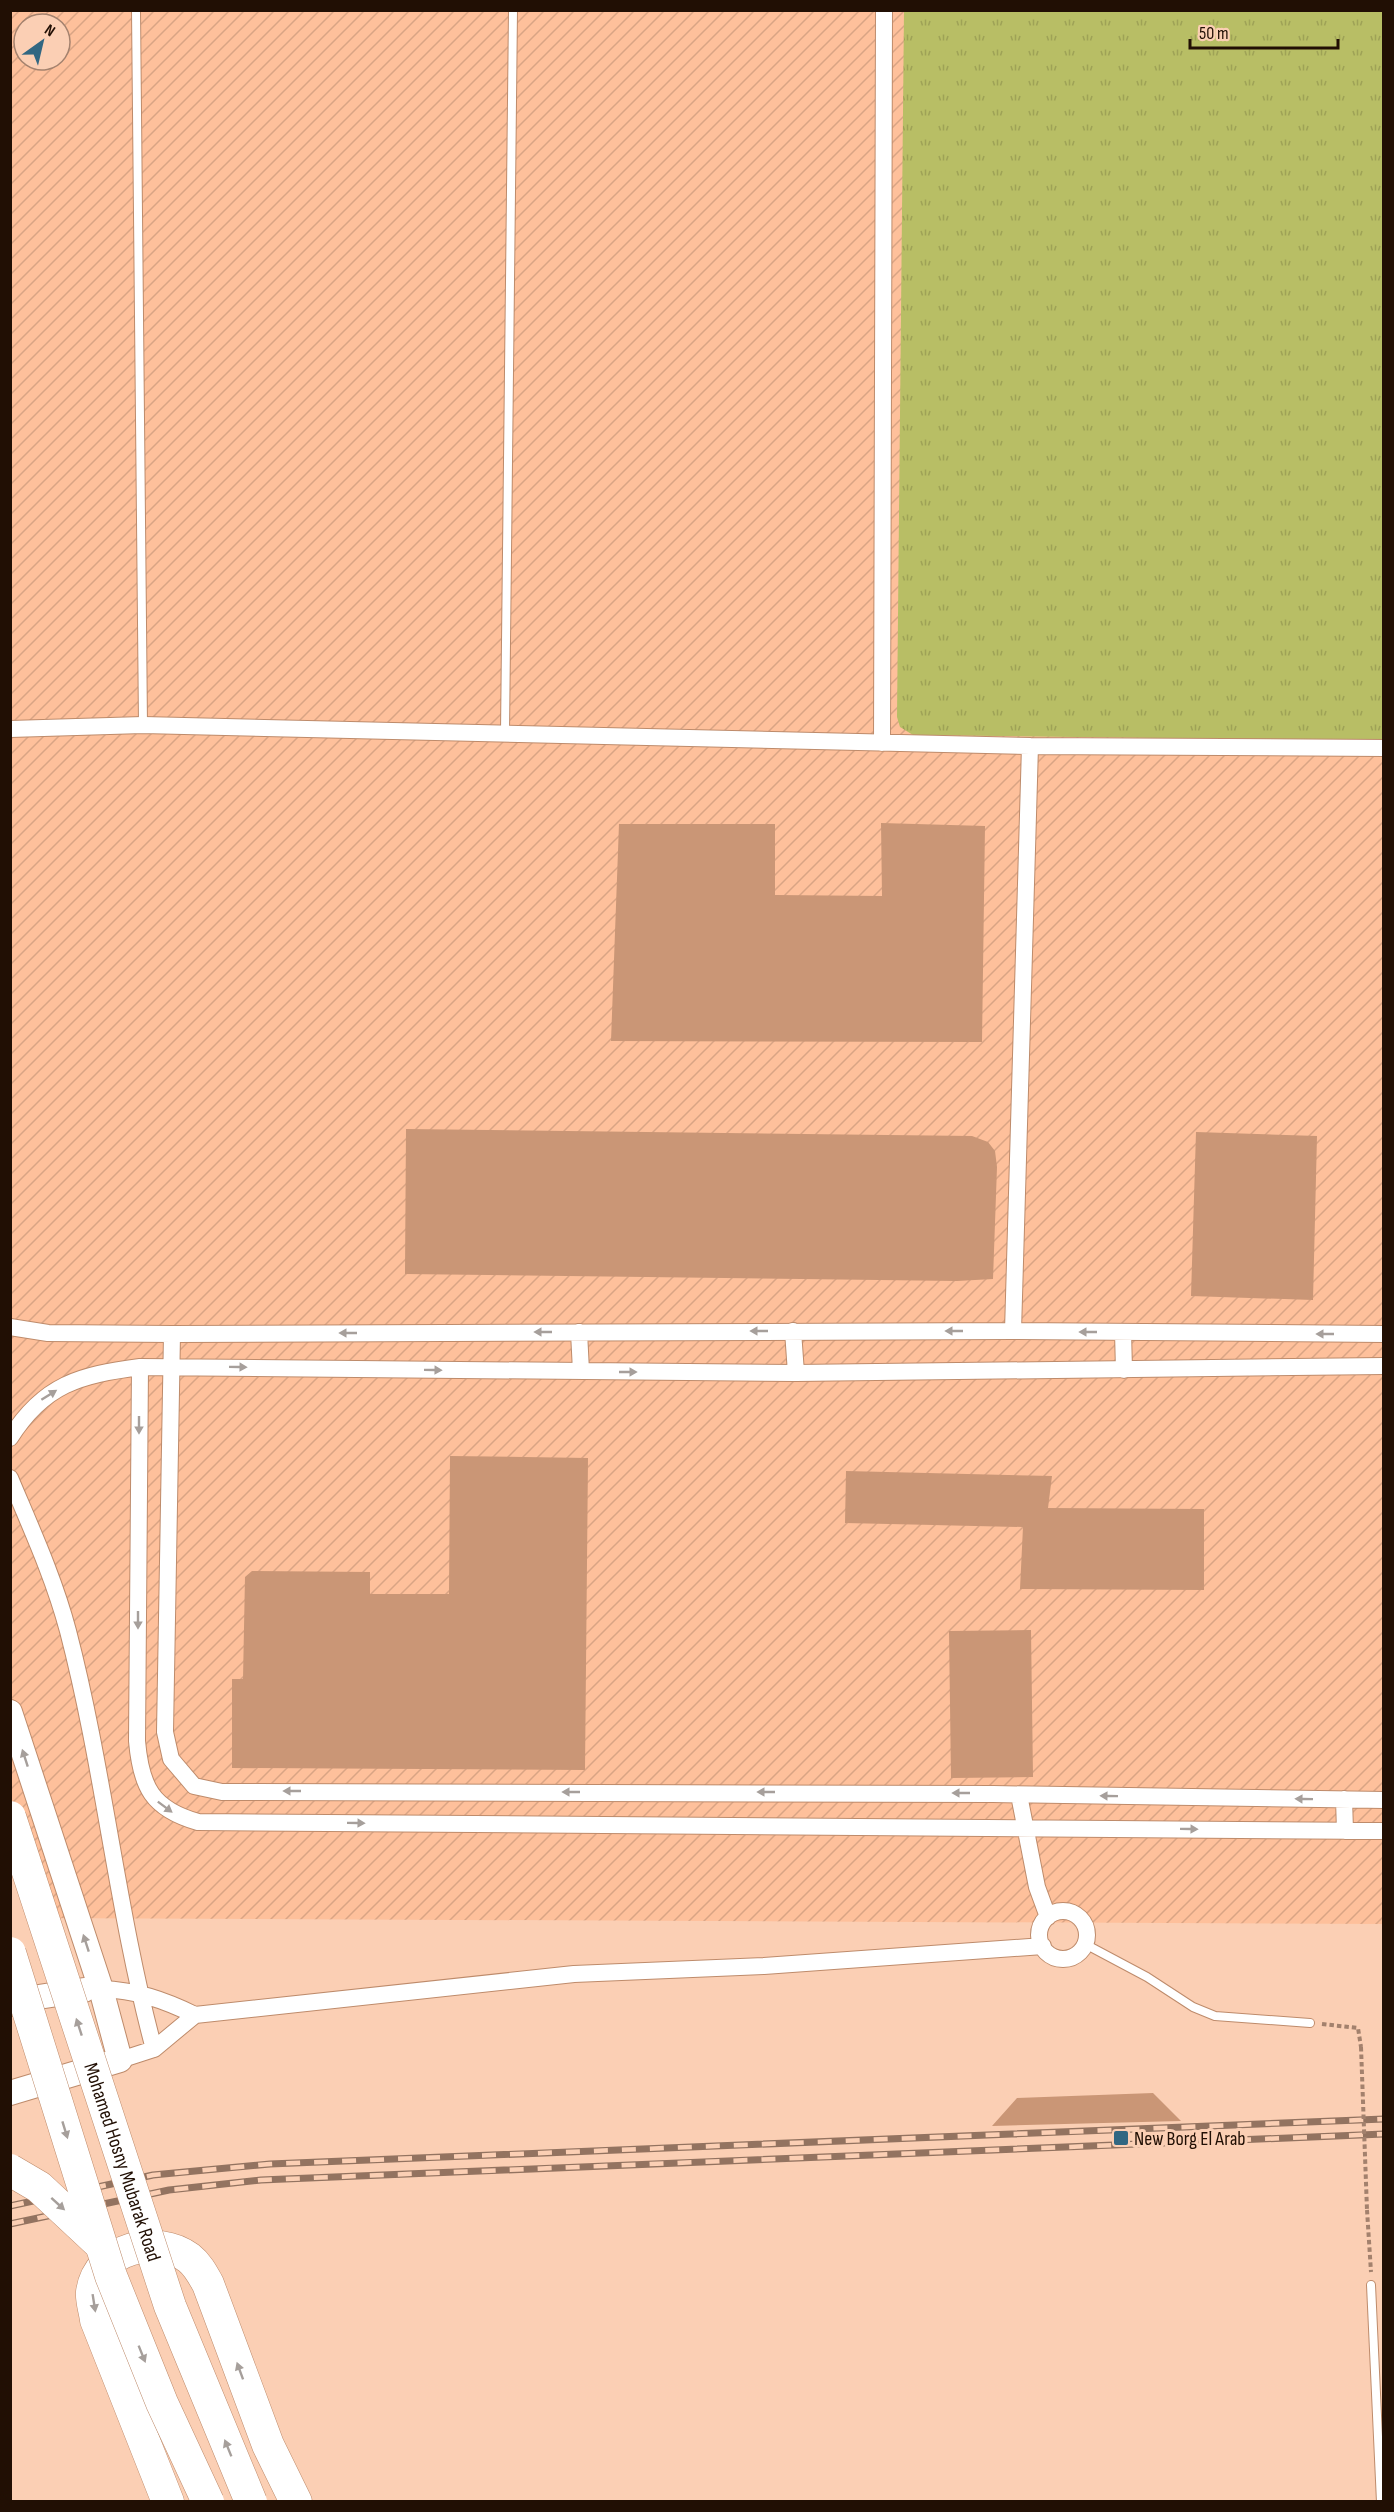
<svg xmlns="http://www.w3.org/2000/svg" width="1394" height="2512" viewBox="0 0 1394 2512" font-family="'Sofia Sans Condensed',sans-serif">
<style>
.industrial{fill:url(#industrial-furrows);fill-rule:evenodd}
.grass{fill:url(#grass-tufts)}
.building{fill:#ca9676}
.lines{fill:none;stroke-linecap:round;stroke-linejoin:round}
.lane-casing{stroke:#be8b6b;stroke-width:10}
.street-casing{stroke:#be8b6b;stroke-width:18}
.secondary-casing{stroke:#be8b6b;stroke-width:26}
.highway-casing{stroke:#be8b6b;stroke-width:33}
.path{stroke:#a3816d;stroke-width:4;stroke-dasharray:4.5 3;stroke-linecap:butt}
.lane{stroke:#fff;stroke-width:8}
.street{stroke:#fff;stroke-width:16}
.secondary{stroke:#fff;stroke-width:24}
.highway{stroke:#fff;stroke-width:32}
.rail-casing{stroke:#937360;stroke-width:7}
.rail{stroke:#fbcfb4;stroke-width:4.5;stroke-dasharray:14;stroke-linecap:butt}
.highway-bridge-casing{stroke:#be8b6b;stroke-width:33;stroke-linecap:butt}
.path-bridge{stroke:#a3816d;stroke-width:4;stroke-dasharray:4.5 3;stroke-linecap:butt}
.highway-bridge{stroke:#fff;stroke-width:32}
.oneway{fill:#a69f9b}
.poi-dot{fill:#316782;stroke:#fbcfb4;stroke-width:2}
.labels{text-anchor:middle;stroke-width:6;stroke-linejoin:round;paint-order:stroke}
.poi-label{font-size:20px;fill:#210f04;stroke:#fbcfb4;text-anchor:start}
.street-label{font-size:20px;fill:#210f04;stroke:#fbcfb4}
</style>
<defs>
<pattern id="industrial-furrows" width="10" height="10" patternUnits="userSpaceOnUse" patternTransform="scale(1.5)"><rect width="10" height="10" fill="#fec09b"/><path d="M-1 1l2-2M0 10L10 0M9 11l2-2" fill="none" stroke="#d9a484"/></pattern>
<pattern id="grass-tufts" width="24" height="20" patternUnits="userSpaceOnUse" patternTransform="scale(1.5)"><rect width="24" height="20" fill="#b8be65"/><path d="M3 7l-1-3M5 7V3M7 7l1-3M15 17l-1-3M17 17v-4M19 17l1-3" fill="none" stroke="#9ea256"/></pattern>
</defs>
<rect width="100%" height="100%" fill="#fbcfb4"/>
<path class="industrial" d="M10 11H1383V1924L29 1918 10 1864ZM24 24H60V60H24Z"/>
<path class="grass" d="M904 11H1383V741L913 735 900 727 897 717Z"/>
<path class="building" d="M881 823 985 826 982 1042 611 1041 619 824H775V895L882 896Z
M406 1129 972 1136 988 1142 995 1151 997 1167 993 1279 957 1281 405 1274Z
M1196 1132 1317 1136 1313 1300 1191 1296Z
M450 1456 588 1458 585 1770 232 1768V1679H243L245 1577 252 1571 370 1572V1594H449Z
M846 1471 1052 1476 1048 1508 1204 1509V1590L1020 1589 1023 1527 845 1523Z
M1031 1630 1033 1777 951 1778 949 1631Z
M1153 2093 1181 2121 992 2126 1017 2098Z"/>
<g class="lines">
<g class="lane-casing">
<path id="lane" d="M136 10 143 725
M505 733 513 10
M1085 1944 1147 1977 1193 2007 1215 2016 1310 2023
M1371 2285 1381 2502"/>
</g>
<g class="street-casing">
<path id="street" d="M10 729 143 725 1030 746 1384 748
M882 743 884 10
M10 1327 48 1333 172 1334 1013 1331 1384 1334
M793 1331 796 1373
M1013 1331 1030 746
M579 1332 581 1371
M1123 1332 1124 1370
M172 1334 165 1732 171 1759 194 1786 222 1792 993 1794 1384 1800
M140 1367 137 1741C141 1787 152 1809 198 1822L1384 1831
M10 1438C44 1384 80 1375 140 1367L796 1373 1384 1366
M10 1478C31 1528 54 1578 68 1631 104 1769 117 1912 154 2049
M1019 1795 1037 1887 1048 1917
M1344 1799 1345 1831
M1039 1935a24 24 0 1 1 48 0a24 24 0 1 1-48 0Z
M101 1989C136 1990 164 2000 195 2015
M195 2015 574 1974 764 1966 1043 1946
M120 2060 154 2049 195 2015"/>
</g>
<g class="secondary-casing">
<path id="secondary" d="M10 1712 101 1989 120 2060 10 2093
M10 2004 32 1998 84 1990"/>
</g>
<g class="highway-casing">
<path id="highway" d="M168 2502 96 2320C95 2311 91 2300 92 2292 98 2248 157 2234 189 2258 198 2265 203 2275 208 2284L268 2445 296 2502"/>
</g>
<path class="path" d="M1322 2024 1358 2028 1361 2047
M1367 2210 1371 2272"/>
<use href="#lane" class="lane"/>
<use href="#street" class="street"/>
<use href="#secondary" class="secondary"/>
<use href="#highway" class="highway"/>
<g class="rail-casing">
<path id="rail" d="M10 2206 153 2175 270 2164 1384 2119
M10 2224 169 2190 261 2180 1384 2134"/>
</g>
<use href="#rail" class="rail"/>
<g class="highway-bridge-casing">
<g id="highway-bridge">
<path id="s1" d="M10 1817 170 2306 251 2502"/>
<path d="M10 1953 111 2276 162 2403 208 2502"/>
<path d="M10 2170 39 2187 99 2243"/>
</g>
</g>
<path class="path-bridge" d="M1361 2047 1367 2210"/>
<use href="#highway-bridge" class="highway-bridge"/>
</g>
<defs><path id="oneway-solid" d="M-6-.8H1V-3.2L6.5 0L1 3.2V.8H-6Z" transform="scale(1.5)"/></defs>
<g class="oneway">
<use href="#oneway-solid" transform="translate(759 1331) rotate(180)"/>
<use href="#oneway-solid" transform="translate(954 1331) rotate(180)"/>
<use href="#oneway-solid" transform="translate(543 1332) rotate(180)"/>
<use href="#oneway-solid" transform="translate(1088 1332) rotate(-180)"/>
<use href="#oneway-solid" transform="translate(348 1333) rotate(180)"/>
<use href="#oneway-solid" transform="translate(1325 1334) rotate(-180)"/>
<use href="#oneway-solid" transform="translate(238 1367) rotate(1)"/>
<use href="#oneway-solid" transform="translate(433 1370) rotate(1)"/>
<use href="#oneway-solid" transform="translate(628 1372)"/>
<use href="#oneway-solid" transform="translate(49 1395) rotate(-32)"/>
<use href="#oneway-solid" transform="translate(139 1425) rotate(90)"/>
<use href="#oneway-solid" transform="translate(138 1620) rotate(90)"/>
<use href="#oneway-solid" transform="translate(25 1758) rotate(-108)"/>
<use href="#oneway-solid" transform="translate(292 1791) rotate(180)"/>
<use href="#oneway-solid" transform="translate(571 1792) rotate(-180)"/>
<use href="#oneway-solid" transform="translate(766 1792) rotate(-180)"/>
<use href="#oneway-solid" transform="translate(961 1793) rotate(-180)"/>
<use href="#oneway-solid" transform="translate(1109 1796) rotate(-179)"/>
<use href="#oneway-solid" transform="translate(1304 1799) rotate(-179)"/>
<use href="#oneway-solid" transform="translate(165 1807) rotate(37)"/>
<use href="#oneway-solid" transform="translate(356 1823) rotate(1)"/>
<use href="#oneway-solid" transform="translate(1189 1829) rotate(1)"/>
<use href="#oneway-solid" transform="translate(86 1943) rotate(-108)"/>
<use href="#oneway-solid" transform="translate(79 2027) rotate(-108)"/>
<use href="#oneway-solid" transform="translate(65 2130) rotate(73)"/>
<use href="#oneway-solid" transform="translate(58 2204) rotate(42)"/>
<use href="#oneway-solid" transform="translate(94 2303) rotate(81)"/>
<use href="#oneway-solid" transform="translate(142 2354) rotate(68)"/>
<use href="#oneway-solid" transform="translate(240 2371) rotate(-110)"/>
<use href="#oneway-solid" transform="translate(228 2448) rotate(-112)"/>
</g>
<rect class="poi-dot" x="1113" y="2130" width="16" height="16" rx="3"/>
<g class="labels">
<g class="poi-label">
<text x="1134" y="2145">New Borg El Arab</text>
</g>
<g class="street-label">
<text dy="7" stroke="none"><textPath href="#s1" startOffset="363">Mohamed Hosny Mubarak Road</textPath></text>
</g>
</g>
<rect width="1394" height="2512" fill="none" stroke="#210f04" stroke-width="24"/>
<g transform="translate(42 42) rotate(34)"><circle r="28" fill="#fbcfb4" stroke="#a4826e" stroke-width="1.5"/>
<path d="M0-4.5L10 22L0 15L-10 22Z" fill="#316782"/>
<text y="-9" font-size="16" font-weight="bold" text-anchor="middle" fill="#210f04">N</text>
</g>
<path d="M1190 39v9h148v-9" fill="none" stroke="#210f04" stroke-width="3"/>
<text x="1199" y="39" font-size="18" fill="#210f04" stroke="#fbcfb4" stroke-width="4.5" paint-order="stroke">50 m</text>
</svg>
